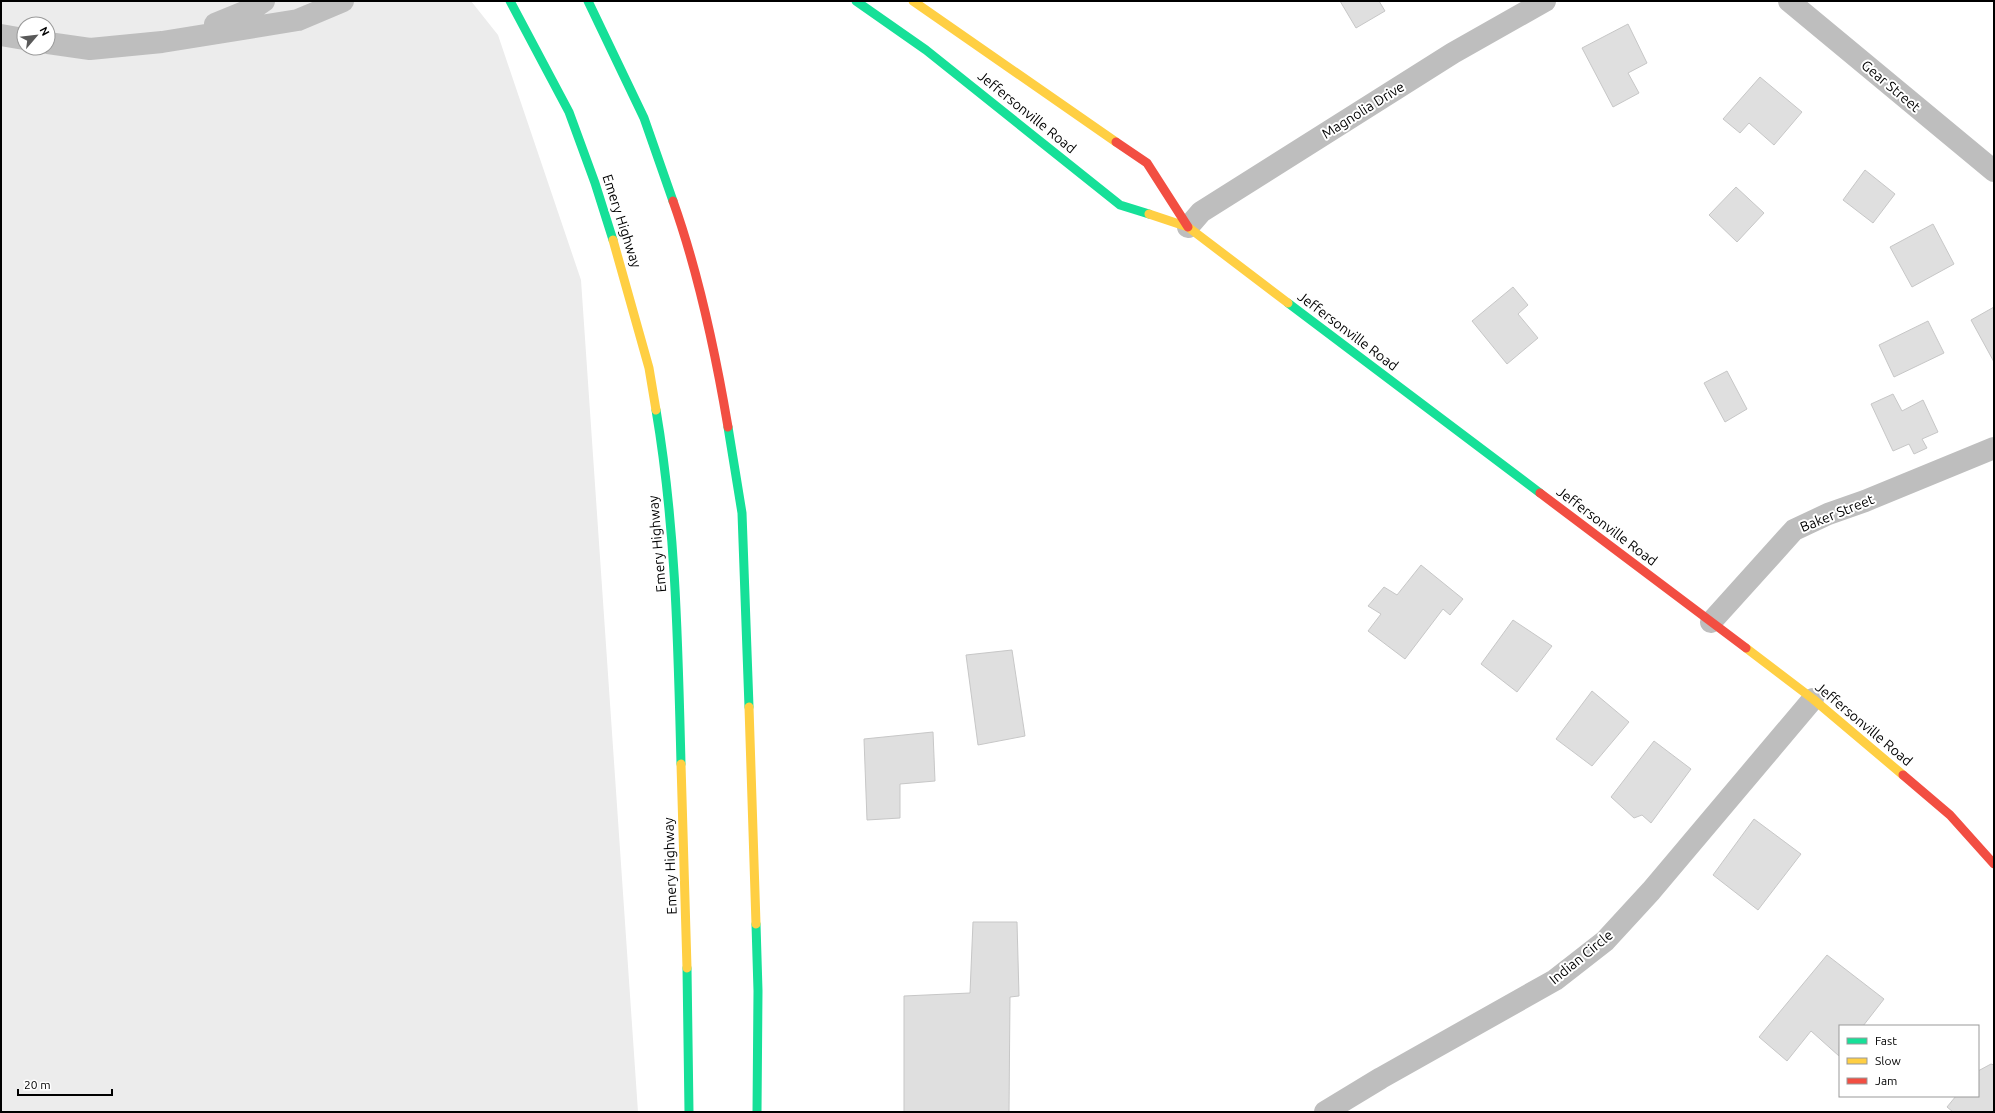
<svg xmlns="http://www.w3.org/2000/svg" width="1995" height="1113" viewBox="0 0 1995 1113" font-family="Ubuntu,sans-serif">
<style>
.green{fill:#ececec;fill-rule:evenodd}
.building{fill:#dfdfdf;stroke:#c7c7c7}
.lines{fill:none;stroke-linecap:round;stroke-linejoin:round}
.street{stroke:#bebebe;stroke-width:22}
.fast{stroke:#16e098;stroke-width:9}
.slow{stroke:#ffcf43;stroke-width:9}
.jam{stroke:#f24e42;stroke-width:9}
.labels{text-anchor:middle;stroke-width:4;stroke-linejoin:round;paint-order:stroke}
.street-label{font-size:14px;fill:#000;stroke:#fff}
</style>
<rect width="100%" height="100%" fill="#fff"/>
<path class="green" d="M1 1H471L498 35 581 280 638 1112H1ZM24 24H48V48H24Z"/>
<path class="building" d="M1340 1H1379L1385 11 1356 28Z
M1628 24 1647 63 1628 73 1639 93 1613 107 1582 48Z
M1760 77 1802 112 1774 145 1749 123 1740 133 1723 119Z
M1865 170 1895 194 1873 223 1843 200Z
M1736 187 1764 213 1737 242 1709 215Z
M1933 224 1954 264 1912 287 1890 247Z
M1513 287 1528 305 1518 314 1538 338 1507 364 1472 321Z
M1994 307V362L1971 320Z
M1928 321 1944 353 1894 377 1879 345Z
M1727 371 1747 409 1725 422 1704 383Z
M1893 394 1902 411 1923 400 1938 432 1922 439 1927 448 1914 454 1909 444 1893 451 1871 404Z
M1421 565 1463 599 1450 615 1443 609 1405 659 1368 631 1381 614 1368 606 1384 587 1397 595Z
M1513 620 1552 646 1517 692 1481 664Z
M1012 650 1025 736 978 745 966 655Z
M1592 691 1629 722 1592 766 1556 739Z
M933 732 935 781 900 784V818L867 820 864 739Z
M1654 741 1691 769 1651 823 1642 815 1634 818 1611 797Z
M1754 819 1801 854 1758 910 1713 875Z
M973 922H1017L1019 996 1010 997 1009 1112H904V996L970 993Z
M1827 955 1884 999 1863 1026H1840L1839 1056 1811 1031 1787 1061 1759 1037Z
M1991 1064 1994 1065V1112H1953L1947 1107 1956 1096H1978V1071Z"/>
<g class="lines">
<path class="street" d="M1789 1 1994 171
M215 24 254 8 264 1
M1 35 24 39
M48 43 90 49 162 42 298 20 343 1
M1188 227 1201 212 1453 53 1545 1
M1711 622 1794 530 1828 514 1865 501 1994 448
M1325 1112 1381 1078 1555 980 1605 941 1651 891 1813 699"/>
<path class="fast" d="M510 1 569 112 595 183 613 240
M588 1 644 118 673 201
M856 1 926 50 1120 205 1149 214
M1288 303 1540 493
M656 410C676 527 678 646 681 764
M728 427 742 513 749 707
M756 924 758 991 757 1112
M687 968 689 1112"/>
<path class="slow" d="M913 1 1116 142
M1149 214 1188 227 1288 303
M613 240 649 368 656 410
M1746 648 1813 699 1903 775
M749 707 756 924
M681 764 687 968"/>
<path class="jam" d="M1116 142 1147 163 1188 227
M673 201C699 274 715 350 728 427
M1540 493 1746 648
M1903 775 1950 815 1994 864"/>
</g>
<g class="labels">
<g class="street-label">
<text transform="translate(1891 86) rotate(40)" y="5">Gear Street</text>
<text transform="translate(1363 110) rotate(-32)" y="5">Magnolia Drive</text>
<text transform="translate(1027 112) rotate(39)" y="5">Jeffersonville Road</text>
<text transform="translate(622 221) rotate(72)" y="5">Emery Highway</text>
<text transform="translate(1348 331) rotate(37)" y="5">Jeffersonville Road</text>
<text transform="translate(1837 513) rotate(-22)" y="5">Baker Street</text>
<text transform="translate(1607 526) rotate(37)" y="5">Jeffersonville Road</text>
<text transform="translate(657 544) rotate(-95)" y="5">Emery Highway</text>
<text transform="translate(1864 724) rotate(40)" y="5">Jeffersonville Road</text>
<text transform="translate(670 866) rotate(-92)" y="5">Emery Highway</text>
<text transform="translate(1581 957) rotate(-39)" y="5">Indian Circle</text>
</g>
</g>
<rect width="1995" height="1113" fill="none" stroke="#000000" stroke-width="4"/>
<rect x="1839" y="1025" width="140" height="72" fill="#ffffff" stroke="#999999"/>
<rect x="1847" y="1038" width="20" height="6" fill="#16e098" stroke="#999999"/>
<text x="1875" y="1045" font-size="12" fill="#000000">Fast</text>
<rect x="1847" y="1058" width="20" height="6" fill="#ffcf43" stroke="#999999"/>
<text x="1875" y="1065" font-size="12" fill="#000000">Slow</text>
<rect x="1847" y="1078" width="20" height="6" fill="#f24e42" stroke="#999999"/>
<text x="1875" y="1085" font-size="12" fill="#000000">Jam</text>
<g transform="translate(36 36) rotate(62)"><circle r="19" fill="#ffffff" stroke="#999999"/>
<path d="M0-3L7 15L0 10L-7 15Z" fill="#595959"/>
<text y="-6" font-size="11" font-weight="bold" text-anchor="middle" fill="#000000">N</text>
</g>
<path d="M18 1089v6h94v-6" fill="none" stroke="#000000" stroke-width="2"/>
<text x="24" y="1089" font-size="12" fill="#000000" stroke="#ffffff" stroke-width="3" paint-order="stroke">20 m</text>
</svg>
